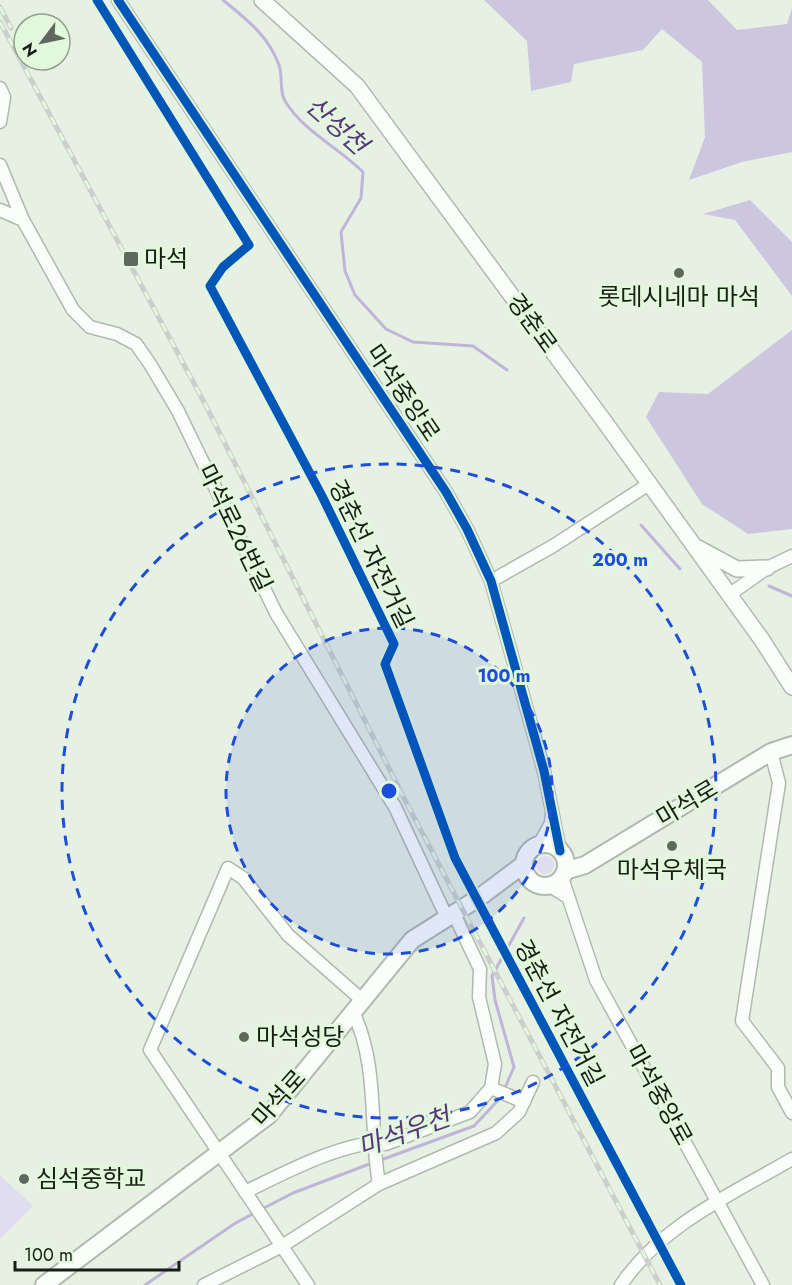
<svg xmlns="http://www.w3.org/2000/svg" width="792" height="1285" viewBox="0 0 792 1285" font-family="Jost,'Noto Sans KR',sans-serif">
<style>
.green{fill:#e0ddef}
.forest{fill:#ccc6df}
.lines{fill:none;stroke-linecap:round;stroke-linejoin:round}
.stream{stroke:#c0b4d8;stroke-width:3}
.minor-casing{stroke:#b1b9af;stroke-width:15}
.tertiary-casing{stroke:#b1b9af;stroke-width:18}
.secondary-casing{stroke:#b1b9af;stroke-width:20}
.minor{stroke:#fbfdfb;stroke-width:12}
.tertiary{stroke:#fbfdfb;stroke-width:15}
.secondary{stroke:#fbfdfb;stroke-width:16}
.rail-casing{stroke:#cbceca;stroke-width:5}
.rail{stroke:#e3f7dd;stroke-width:3;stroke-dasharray:9;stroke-linecap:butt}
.cycleway-casing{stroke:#e3f7dd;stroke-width:13}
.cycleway{stroke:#0057b8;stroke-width:9}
.ring{fill:none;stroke:#1d4ed8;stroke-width:3;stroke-dasharray:10 8}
.poi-dot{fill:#5f685d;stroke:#e3f7dd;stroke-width:2}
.labels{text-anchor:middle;stroke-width:6;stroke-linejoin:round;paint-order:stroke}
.poi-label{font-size:24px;fill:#171e15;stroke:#e3f7dd;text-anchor:start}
.street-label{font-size:24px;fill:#171e15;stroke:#e3f7dd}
.water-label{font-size:26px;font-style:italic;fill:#55377d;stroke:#e3f7dd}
.centre{fill:#1d4ed8;stroke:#e3f7dd;stroke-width:3}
.ring-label{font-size:18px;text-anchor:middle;font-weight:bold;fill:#1d4ed8;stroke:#e3f7dd;stroke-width:6;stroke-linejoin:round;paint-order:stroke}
</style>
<rect width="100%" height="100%" fill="#e6f1e3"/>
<path class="green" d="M536 865a9 9 0 1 1 18 0a9 9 0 1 1-18 0Z
M0 1175 33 1206 0 1239Z"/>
<path class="forest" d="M484 0H708L737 30 787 24 792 8V152L742 162 689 180 705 137 702 62 662 29 643 50 574 64 571 82 531 91 527 41Z
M750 200 792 242V296L735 220 703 214Z
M792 330V529L748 534 702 504 646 417 659 392 708 394Z"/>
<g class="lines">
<path class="stream" d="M223 0C247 20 268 35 279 65 283 76 279 91 285 101 304 132 338 147 363 172L361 198 341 232 345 271 355 295 386 329 413 342 473 346 507 370
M641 525 680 569
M769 586 792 596
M504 1090 514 1067 495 1000 492 976 524 918
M378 1161 474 1126 502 1096
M262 1209 293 1193 372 1163
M145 1285 234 1224 256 1212"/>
<g class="minor-casing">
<path id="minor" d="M118 0 446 492 467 529 491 581 544 771 560 851
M0 88 4 97 0 122
M0 165 23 220 73 310 90 327 117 334 136 344 150 364 178 411 276 613 395 807 447 918
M0 210 23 220
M491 581 553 546 649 484
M729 595 767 568 792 556
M771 752 779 783 742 1021 778 1068V1087L792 1113
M539 845 551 823 552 814
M562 878 596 980 763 1285
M550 886 569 898
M353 1012C379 1066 369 1127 379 1184
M491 1088 524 1102
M245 1192C278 1176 351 1137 386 1144L470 1112 491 1088 495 1064 479 997 480 969 454 914
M204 1285 282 1246 379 1184 496 1133 519 1112 533 1082
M308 1285 150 1050 228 868 243 878 288 935 362 1000
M621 1285C661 1225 732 1194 792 1159"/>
</g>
<g class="tertiary-casing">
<path id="tertiary" d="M262 0 357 86 604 421 762 640 792 687
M698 548 737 569 767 568"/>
</g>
<g class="secondary-casing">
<path id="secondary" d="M524 865a21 21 0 1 1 42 0a21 21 0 1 1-42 0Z
M565 871 585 865 771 752 792 745
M44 1285 269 1115 412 940 480 897 524 864"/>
</g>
<use href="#minor" class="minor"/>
<use href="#tertiary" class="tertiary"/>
<use href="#secondary" class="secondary"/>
<g class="rail-casing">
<path id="rail" d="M0 7 11 28
M0 22 204 402 405 800 660 1285"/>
</g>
<use href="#rail" class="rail"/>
<g class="cycleway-casing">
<path id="cycleway" d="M97 0 249 245 223 267 210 286 322 496 394 644 385 664 455 858 681 1285
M118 0 446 492 467 529 491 581 544 771 560 851"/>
</g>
<use href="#cycleway" class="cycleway"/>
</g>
<circle cx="389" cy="791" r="163" fill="#1d4ed8" fill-opacity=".12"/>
<g class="ring">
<circle cx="389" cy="791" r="163"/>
<circle cx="389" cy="791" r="327"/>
</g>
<g class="poi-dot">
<rect x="123" y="251" width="16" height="16" rx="3"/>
<circle cx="679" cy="273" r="6"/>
<circle cx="672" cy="846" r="6"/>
<circle cx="244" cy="1037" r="6"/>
<circle cx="24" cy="1179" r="6"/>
</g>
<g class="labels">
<g class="poi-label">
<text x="144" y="267">마석</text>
<text x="679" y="305" text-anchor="middle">롯데시네마 마석</text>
<text x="672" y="878" text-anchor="middle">마석우체국</text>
<text x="256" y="1045">마석성당</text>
<text x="36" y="1187">심석중학교</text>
</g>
<g class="street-label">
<text transform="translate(532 323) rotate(54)" y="8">경춘로</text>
<text transform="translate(403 393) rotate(56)" y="8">마석중앙로</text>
<text transform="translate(235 528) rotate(64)" y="8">마석로26번길</text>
<text transform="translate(371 554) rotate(64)" y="8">경춘선 자전거길</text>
<text transform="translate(687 803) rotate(-31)" y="8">마석로</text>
<text transform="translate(559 1013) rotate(62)" y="8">경춘선 자전거길</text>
<text transform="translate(659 1095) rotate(61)" y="8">마석중앙로</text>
<text transform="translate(279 1098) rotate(-48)" y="8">마석로</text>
</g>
<g class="water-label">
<text transform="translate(337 125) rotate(42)" y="9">산성천</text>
<text transform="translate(404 1132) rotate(-20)" y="9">마석우천</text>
</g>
</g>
<circle cx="389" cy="791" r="9" class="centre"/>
<g class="ring-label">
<text x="620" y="566">200 m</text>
<text x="504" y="682">100 m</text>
</g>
<g transform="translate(42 42) rotate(238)"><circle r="28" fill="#e3f7dd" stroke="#91a08d" stroke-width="1.5"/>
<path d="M0-4.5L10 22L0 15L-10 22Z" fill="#5f685d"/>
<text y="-9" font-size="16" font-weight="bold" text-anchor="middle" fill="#171e15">N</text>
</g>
<path d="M15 1261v9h164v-9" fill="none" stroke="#171e15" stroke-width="3"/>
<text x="24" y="1261" font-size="18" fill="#171e15" stroke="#e3f7dd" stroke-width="4.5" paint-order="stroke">100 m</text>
</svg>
